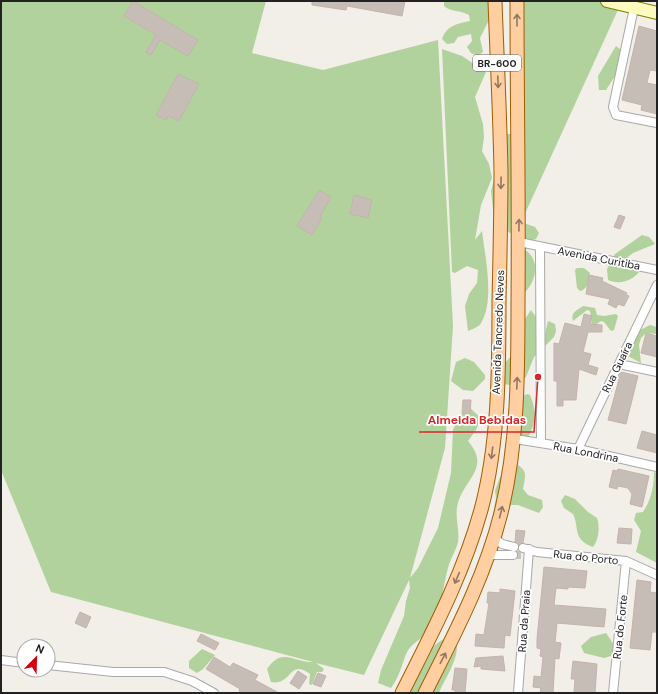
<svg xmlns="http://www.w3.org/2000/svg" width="658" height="694" viewBox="0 0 658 694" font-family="'DM Sans',sans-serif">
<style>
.forest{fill:#b1d29c}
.building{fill:#c7bdb7;stroke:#c5b3aa}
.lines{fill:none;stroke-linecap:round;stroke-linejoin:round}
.minor-tunnel{stroke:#c8c5c0;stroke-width:8;stroke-dasharray:8 4;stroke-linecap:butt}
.minor-casing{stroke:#a9a9a9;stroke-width:10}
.secondary-casing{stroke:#7d8001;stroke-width:14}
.primary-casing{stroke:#9f5d00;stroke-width:15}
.minor{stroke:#fff;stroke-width:8}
.secondary{stroke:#fcfabd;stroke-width:12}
.primary{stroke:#ffcea1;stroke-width:13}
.oneway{stroke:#907862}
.labels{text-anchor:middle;stroke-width:3.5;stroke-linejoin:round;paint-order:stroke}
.shield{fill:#fff;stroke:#646464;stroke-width:1}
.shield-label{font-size:10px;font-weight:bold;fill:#222}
.street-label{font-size:11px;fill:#222;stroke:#fff}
.leader{fill:none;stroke:#d62828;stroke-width:1.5}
.callout-dot{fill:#d62828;stroke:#fff;stroke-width:1.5}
.callout-label{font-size:12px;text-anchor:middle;font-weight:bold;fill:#d62828;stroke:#fff;stroke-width:3.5;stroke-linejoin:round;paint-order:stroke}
</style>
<rect width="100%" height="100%" fill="#f2eee8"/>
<path class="forest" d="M1 1H266L252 53 323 70 438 40 453 326 445 448 410 578 418 568 438 528 451 473 453 430 459 416 470 408 481 418 476 430 468 441C491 468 465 478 458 503 454 516 460 529 458 542 456 551 450 559 448 568 442 591 442 610 428 631 422 639 412 643 407 652 401 666 400 676 391 688L378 683 381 670 404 616 406 601 410 588 409 580 364 675 316 663 324 669 322 672H317L312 685 309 684 310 674C289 658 292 686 271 682L267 669C282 646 295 663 313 662L51 592 1 470Z
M444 1H492L489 20 480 38 483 52 477 56 471 53 467 47 472 41 471 34 458 37 454 43 447 44 442 39C447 25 457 24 470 21L469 15C460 10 451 12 444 6Z
M520 1H622L523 218Z
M616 46 621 50 617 73 606 90H599L598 76Z
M442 49 462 56 486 72 475 97 483 124 484 137 482 151 489 164 492 178 481 205 475 240 482 231C485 256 495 301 481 323 479 327 472 329 468 331L465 306 469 294 477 283 478 270 467 266 455 273 452 272Z
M506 134H513L521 222 535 227 539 233 536 239 530 241 510 233 497 223 494 217 491 191Z
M642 235 649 237 655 244 633 253 628 257V262L640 267V271C632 281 620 285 608 280L607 269 615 254Z
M522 248C542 258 537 283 522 295Z
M577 268H584L590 273 587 286 583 290 580 291 577 288 575 270Z
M583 306 595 308 597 315 604 316 616 314 618 316 614 330 611 331 604 322 601 321 592 327 590 311 587 310 573 321C570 312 578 310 583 306Z
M531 310 538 320V334H545L548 321 555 324 556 331 554 337 534 357 526 377 520 382 513 385 500 384 504 364 513 354 523 322Z
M650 325 657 327V334L646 333 641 338 639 345 641 363 626 355 638 331Z
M465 358 474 362 485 375V379L473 391 463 390 451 381 456 362Z
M527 394 530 395C537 411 536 424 527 439L521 440 516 416 523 396Z
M515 463C529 472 525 475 523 489L528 495 542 500 543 507 539 513 518 505H511C503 519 508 531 496 543L491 526 496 498 495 491 500 477Z
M654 472 657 473V563L636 552 641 531 634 520 636 513 643 512C651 500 654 487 654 472Z
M565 495 575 499 588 512 597 518C600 526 599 540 593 547 572 539 580 529 573 514L564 508 561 501Z
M606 633C612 642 617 646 611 656L604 658 584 653 581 646 591 637Z
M454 635C464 653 446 676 439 693H411C413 669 430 641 454 635Z
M202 649 215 655 203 669 197 673 189 668V661Z"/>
<path class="building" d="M133 1 198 40 188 56 160 40 151 55 146 52 156 35 124 16Z
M312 1H405L402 16 347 6 346 10 312 5Z
M639 26 657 31V71L650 70 647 83 657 85V114L641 110 642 105 622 100Z
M178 74 199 84 179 121 168 116 166 120 156 115Z
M319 190 331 197 320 217 322 218 312 235 297 226Z
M354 195 372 200 368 218 350 214Z
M619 215 625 217 620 229 614 227Z
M589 275 603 278 602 281 627 293 626 295 629 296 624 306 618 304 616 308 608 304 610 299 586 294Z
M584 314 592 316 590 324 602 325V332H588L583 352 591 354 588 365 598 368 596 375 579 369 576 400H563V406H557V381H554V343L559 344 565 323 581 327Z
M646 333 657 336V357L641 353Z
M621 372 638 376 626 424 608 420Z
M463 400H471L470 414 462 413Z
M642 431 657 435V453L637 448Z
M618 469 649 476 642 507 630 504 632 494 628 488 618 486 617 489 609 487 613 470 617 471Z
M619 528 632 529 631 544 617 543Z
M516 530 525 531 523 543 519 545 515 542Z
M544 567 587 571 585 588 568 587V589L556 588 554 605 606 609 604 627 557 623 555 642 561 643 559 659 555 658 553 693H540L541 688 533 687 534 676 541 677 543 657 540 656 541 649 537 648V639Z
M637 580 651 582 650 592 657 593V632H652L650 650 630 648Z
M500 589 515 591 510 636 505 635 504 648 475 646 476 634 484 635 489 603H487L488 592 500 593Z
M80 612 91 617 86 628 75 623Z
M201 634 219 643 215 650 197 641Z
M503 656 505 671 481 669V666L474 667 476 658Z
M214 657 230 667 233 663 258 675 255 680 279 693H244L239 691 240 689 206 669Z
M573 661 597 664 595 693H574L575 679H571Z
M455 668 467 669 465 693H455V690H452Z
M298 671 307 677 299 689 290 683Z
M318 673 326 676 321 687 313 684Z"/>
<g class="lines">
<path class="minor-tunnel" d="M513 555H522"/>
<g class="minor-casing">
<path id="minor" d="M634 8 613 107 616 115 657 123
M519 242 657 270
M540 247 541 443
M619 364 657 372
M515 439 578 449 657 467
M578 449 657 285
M494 538 502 544 514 547
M523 548 537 552 626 561 657 575
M489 555H513
M1 660 24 663
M48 665 113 672H164L192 681 214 693
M518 693 529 549
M613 693 626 561"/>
</g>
<g class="secondary-casing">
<path id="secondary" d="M607 1 657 13"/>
</g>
<g class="primary-casing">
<path id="primary" d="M402 693C432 633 463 575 481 510 499 443 499 370 499 301 500 258 501 215 501 172 500 115 497 58 495 1
M425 693C454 635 485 577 501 513 518 444 518 374 518 304 519 203 517 102 517 1"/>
</g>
<use href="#minor" class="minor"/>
<use href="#secondary" class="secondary"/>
<use href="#primary" class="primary"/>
</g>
<defs><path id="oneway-shaft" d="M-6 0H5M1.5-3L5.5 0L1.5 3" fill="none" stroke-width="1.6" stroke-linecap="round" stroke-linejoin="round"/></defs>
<g class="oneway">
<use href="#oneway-shaft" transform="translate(517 20) rotate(-90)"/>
<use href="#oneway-shaft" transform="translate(498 82) rotate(88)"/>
<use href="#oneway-shaft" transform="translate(501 183) rotate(91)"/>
<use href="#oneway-shaft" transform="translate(519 225) rotate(-89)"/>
<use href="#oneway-shaft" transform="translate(517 383) rotate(-88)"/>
<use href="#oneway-shaft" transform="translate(492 453) rotate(97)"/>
<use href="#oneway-shaft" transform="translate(501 512) rotate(-76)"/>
<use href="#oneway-shaft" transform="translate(457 578) rotate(113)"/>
<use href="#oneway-shaft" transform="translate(443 658) rotate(-63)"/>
</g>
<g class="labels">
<rect class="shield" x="473" y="55" width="48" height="16" rx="3"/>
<g class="shield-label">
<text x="497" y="67">BR-600</text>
</g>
<g class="street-label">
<text transform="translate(599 258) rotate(11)" y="4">Avenida Curitiba</text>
<text transform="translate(498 332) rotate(-88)" y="4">Avenida Tancredo Neves</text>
<text transform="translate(617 367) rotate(-64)" y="4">Rua Guaíra</text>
<text transform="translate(586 452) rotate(11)" y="4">Rua Londrina</text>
<text transform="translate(586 557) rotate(6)" y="4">Rua do Porto</text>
<text transform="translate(524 621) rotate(-86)" y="4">Rua da Praia</text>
<text transform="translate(620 627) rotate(-84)" y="4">Rua do Forte</text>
</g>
</g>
<path class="leader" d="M538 377L534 432H419"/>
<circle class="callout-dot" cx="538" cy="377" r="4"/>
<g class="callout-label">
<text x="477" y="424">Almeida Bebidas</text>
</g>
<rect width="658" height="694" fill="none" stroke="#222222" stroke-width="4"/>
<g transform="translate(36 658) rotate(23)"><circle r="19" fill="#ffffff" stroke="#a7a7a7"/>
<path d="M0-3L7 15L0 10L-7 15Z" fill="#d30012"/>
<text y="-6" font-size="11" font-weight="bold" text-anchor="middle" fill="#222222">N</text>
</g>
</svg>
